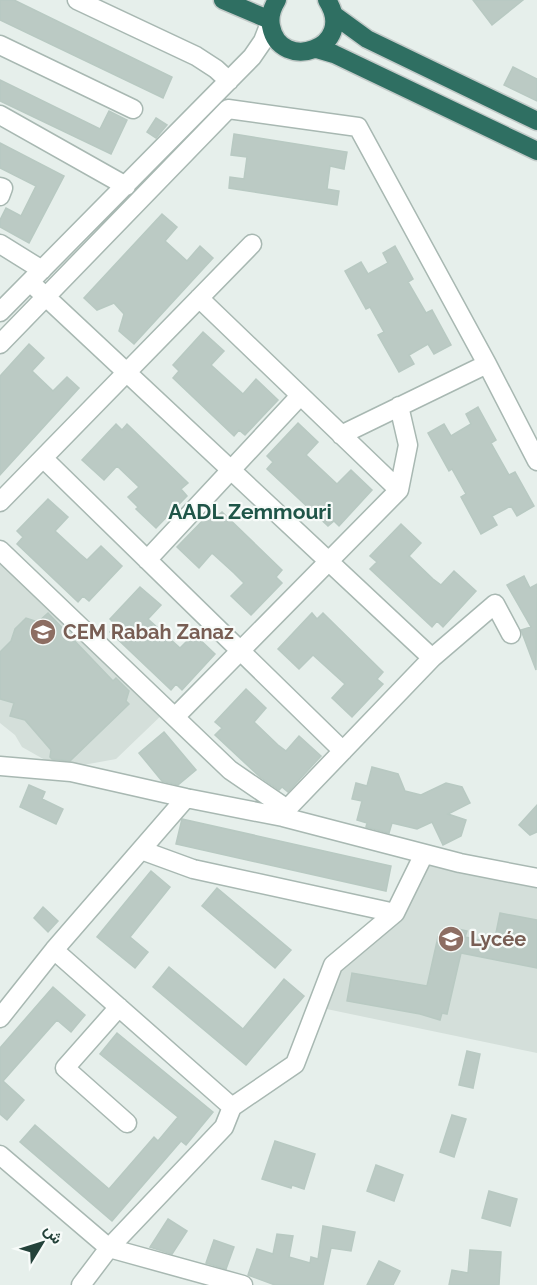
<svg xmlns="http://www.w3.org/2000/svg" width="537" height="1285" viewBox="0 0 537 1285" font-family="Raleway,Vazirmatn,sans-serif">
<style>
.built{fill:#d4dfda}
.building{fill:#bbcac4;stroke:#b8c9c2;stroke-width:1.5}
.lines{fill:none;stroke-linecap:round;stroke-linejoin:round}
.minor-casing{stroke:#a8b8b2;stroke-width:21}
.highway-casing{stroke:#c2cac8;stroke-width:21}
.minor{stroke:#fff;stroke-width:18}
.highway{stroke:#2f6f62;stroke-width:18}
.labels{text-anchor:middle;stroke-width:4.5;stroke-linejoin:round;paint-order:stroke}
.education-label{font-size:20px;font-weight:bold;fill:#785e54;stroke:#f7fbf9;text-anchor:start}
.neighbourhood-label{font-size:21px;font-weight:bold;fill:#1f5548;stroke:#f7fbf9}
</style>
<rect width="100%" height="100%" fill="#e6efeb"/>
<path class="built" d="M0 554 167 710 116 759 61 769 22 747 15 735 0 723Z
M424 854 537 878V1053L317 1007 333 965 395 913Z"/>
<path class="building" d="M0 0H14L172 77 163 98 0 20Z
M473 0H523L492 25Z
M513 67 537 79V101L504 85Z
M0 80 100 129 109 111 127 120 111 154 0 101Z
M156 118 167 125 156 138 147 132Z
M234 134 347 152 344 169 330 166 327 189 339 191 337 205 229 188 230 177 244 179 247 157 231 155Z
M0 143 64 176 29 243 0 227V220L6 208 21 216 36 186 0 168Z
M162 214 177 227 165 241 187 261 200 246 213 258 134 344 119 331 124 314 114 303 97 310 84 298Z
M395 246 413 279 408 282 426 313 432 310 451 345 434 354 428 344 409 355 414 364 399 372 378 335 384 332 370 307 366 309 345 271 361 262 368 274 388 263 383 253Z
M203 332 224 351 211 365 243 394 256 379 278 400 245 435 239 430 234 436 173 378 179 371 173 365Z
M29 344 44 358 32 371 53 391 67 377 79 388 0 475V376Z
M478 407 496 440 491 443 509 475 515 472 534 506 517 516 511 506 492 516 497 525 481 534 461 497 466 494 452 469 449 471 428 433 444 424 451 436 471 424 466 414Z
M298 423 318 442 306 455 337 484 351 470 372 490 339 526 334 521 328 526 267 469 273 462 267 456Z
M116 424 122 430 127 424 188 483 181 489 187 496 156 528 136 509 138 507 128 497 139 487 117 466 104 480 82 460Z
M48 499 68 517 55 531 80 554 87 560 101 546 122 566 89 601 83 596 78 602 17 544 23 537 17 531Z
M211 512 216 517 222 512 282 570 276 577 282 583 251 615 231 596 244 583 234 573 212 553 199 568 177 547Z
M401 524 421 543 409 556 433 579 441 585 454 571 476 591 443 627 437 621 432 627 370 569 377 562 370 556Z
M524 576 530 588 537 584 536 670 521 630 531 627 507 585Z
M140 587 161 605 148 619 180 648 194 634 215 654 182 690 176 684 171 690 110 632 116 625 110 619Z
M48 613 113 681 116 678 129 691 126 701 129 704 70 761 52 759 50 757 51 750 25 720 10 716 14 703 0 699V652L11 641 15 629 26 618 38 622Z
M312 613 317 619 323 613 383 672 377 679 383 684 352 717 332 698 345 684 335 675 313 655 299 669 278 649Z
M246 689 266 708 254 722 278 745 286 751 299 736 321 756 288 792 282 787 279 790 260 777 215 735 222 728 215 722Z
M164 732 196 770 178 785 162 781 139 753Z
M372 767 398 774 405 791 421 795 446 783 462 787 470 803 448 814 466 820 461 836 443 845 432 822 417 829 392 823 389 833 366 827 367 823 357 820 362 801 352 799 356 783 367 786Z
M29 785 45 792 42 799 63 809 56 824 20 807Z
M537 805V832L530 835 519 825Z
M182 819 391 866 386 891 176 844Z
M151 871 170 887 130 937 148 952 135 968 97 937Z
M217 888 291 950 275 968 202 906Z
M43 907 58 921 48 932 34 918Z
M500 913 537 920V968L461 953 447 1014 442 1013 440 1020 420 1014 347 1001 352 973 427 986 438 937 446 939 449 927 467 931 465 937 494 943Z
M169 967 243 1029 284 979 304 996 246 1065 153 987Z
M53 987 85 1015 71 1032 57 1020 3 1081 24 1100 7 1120 0 1114V1048Z
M117 1033 213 1112 186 1145 181 1141 112 1221 20 1142 35 1125 109 1189 154 1137 158 1141 178 1117 100 1054Z
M467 1051 480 1054 473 1088 459 1085Z
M452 1115 466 1119 454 1157 440 1152Z
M275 1141 315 1154 304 1189 292 1185 291 1188 262 1179Z
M376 1165 403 1175 394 1201 367 1191Z
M489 1191 517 1199 510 1226 482 1218Z
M168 1219 187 1231 172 1254 150 1247Z
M323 1226 355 1232 351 1251 331 1248 323 1285H275L248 1275 257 1249 273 1254 277 1234 293 1236 289 1257 310 1263 311 1257 318 1259Z
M214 1240 234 1247 226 1269 206 1263Z
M470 1250 501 1252 499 1285H449L452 1270 468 1273Z
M379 1261 400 1271 393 1285H367Z"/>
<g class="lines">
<g class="minor-casing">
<path id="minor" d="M77 0 196 56 216 69 229 81
M0 45 133 109
M0 115 126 186
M0 187 3 188 0 196
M0 244 42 270
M30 282 432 658
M0 312 252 57 263 41 270 23
M0 344 228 109 358 127 487 364 537 461
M341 435 487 364
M43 458 343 751
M399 490 408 445 399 406
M0 502 252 244
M0 550 230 770 287 809 432 658 495 604 511 634
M147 560 299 397
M175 717 399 490 199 298
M0 766 71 772 186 798 283 817 460 863 537 878
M141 850 193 869 395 913
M54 950 232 1107 224 1127 109 1248 81 1285
M119 1007 65 1068 127 1123
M0 1018 54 950 186 798
M232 1107 295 1064 333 965 395 913 424 854
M0 1155 109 1248 243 1285"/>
</g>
<g class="highway-casing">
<path id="highway" d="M223 0 270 20
M277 0C272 8 269 16 271 26 280 74 358 48 327 0
M334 15 367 39 537 121
M317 49 334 54 537 151"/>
</g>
<use href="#minor" class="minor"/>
<use href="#highway" class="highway"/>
</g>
<defs>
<g id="school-disc" transform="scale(1.35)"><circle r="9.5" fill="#8d6e63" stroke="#f7fbf9"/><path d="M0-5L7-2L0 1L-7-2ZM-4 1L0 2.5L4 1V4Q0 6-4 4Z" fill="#fff"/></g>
</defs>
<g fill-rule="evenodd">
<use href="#school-disc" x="43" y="632"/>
<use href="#school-disc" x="451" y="939"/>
</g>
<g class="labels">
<g class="education-label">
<text x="63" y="639">CEM Rabah Zanaz</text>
<text x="470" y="946">Lycée</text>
</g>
<g class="neighbourhood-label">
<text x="250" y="519">AADL Zemmouri</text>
</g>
</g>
<g transform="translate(42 1243) rotate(52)" stroke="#f7fbf9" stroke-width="4.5" paint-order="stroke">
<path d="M0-4.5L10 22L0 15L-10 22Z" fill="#24423a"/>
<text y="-9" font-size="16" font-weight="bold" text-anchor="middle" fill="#24423a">ش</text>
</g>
</svg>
